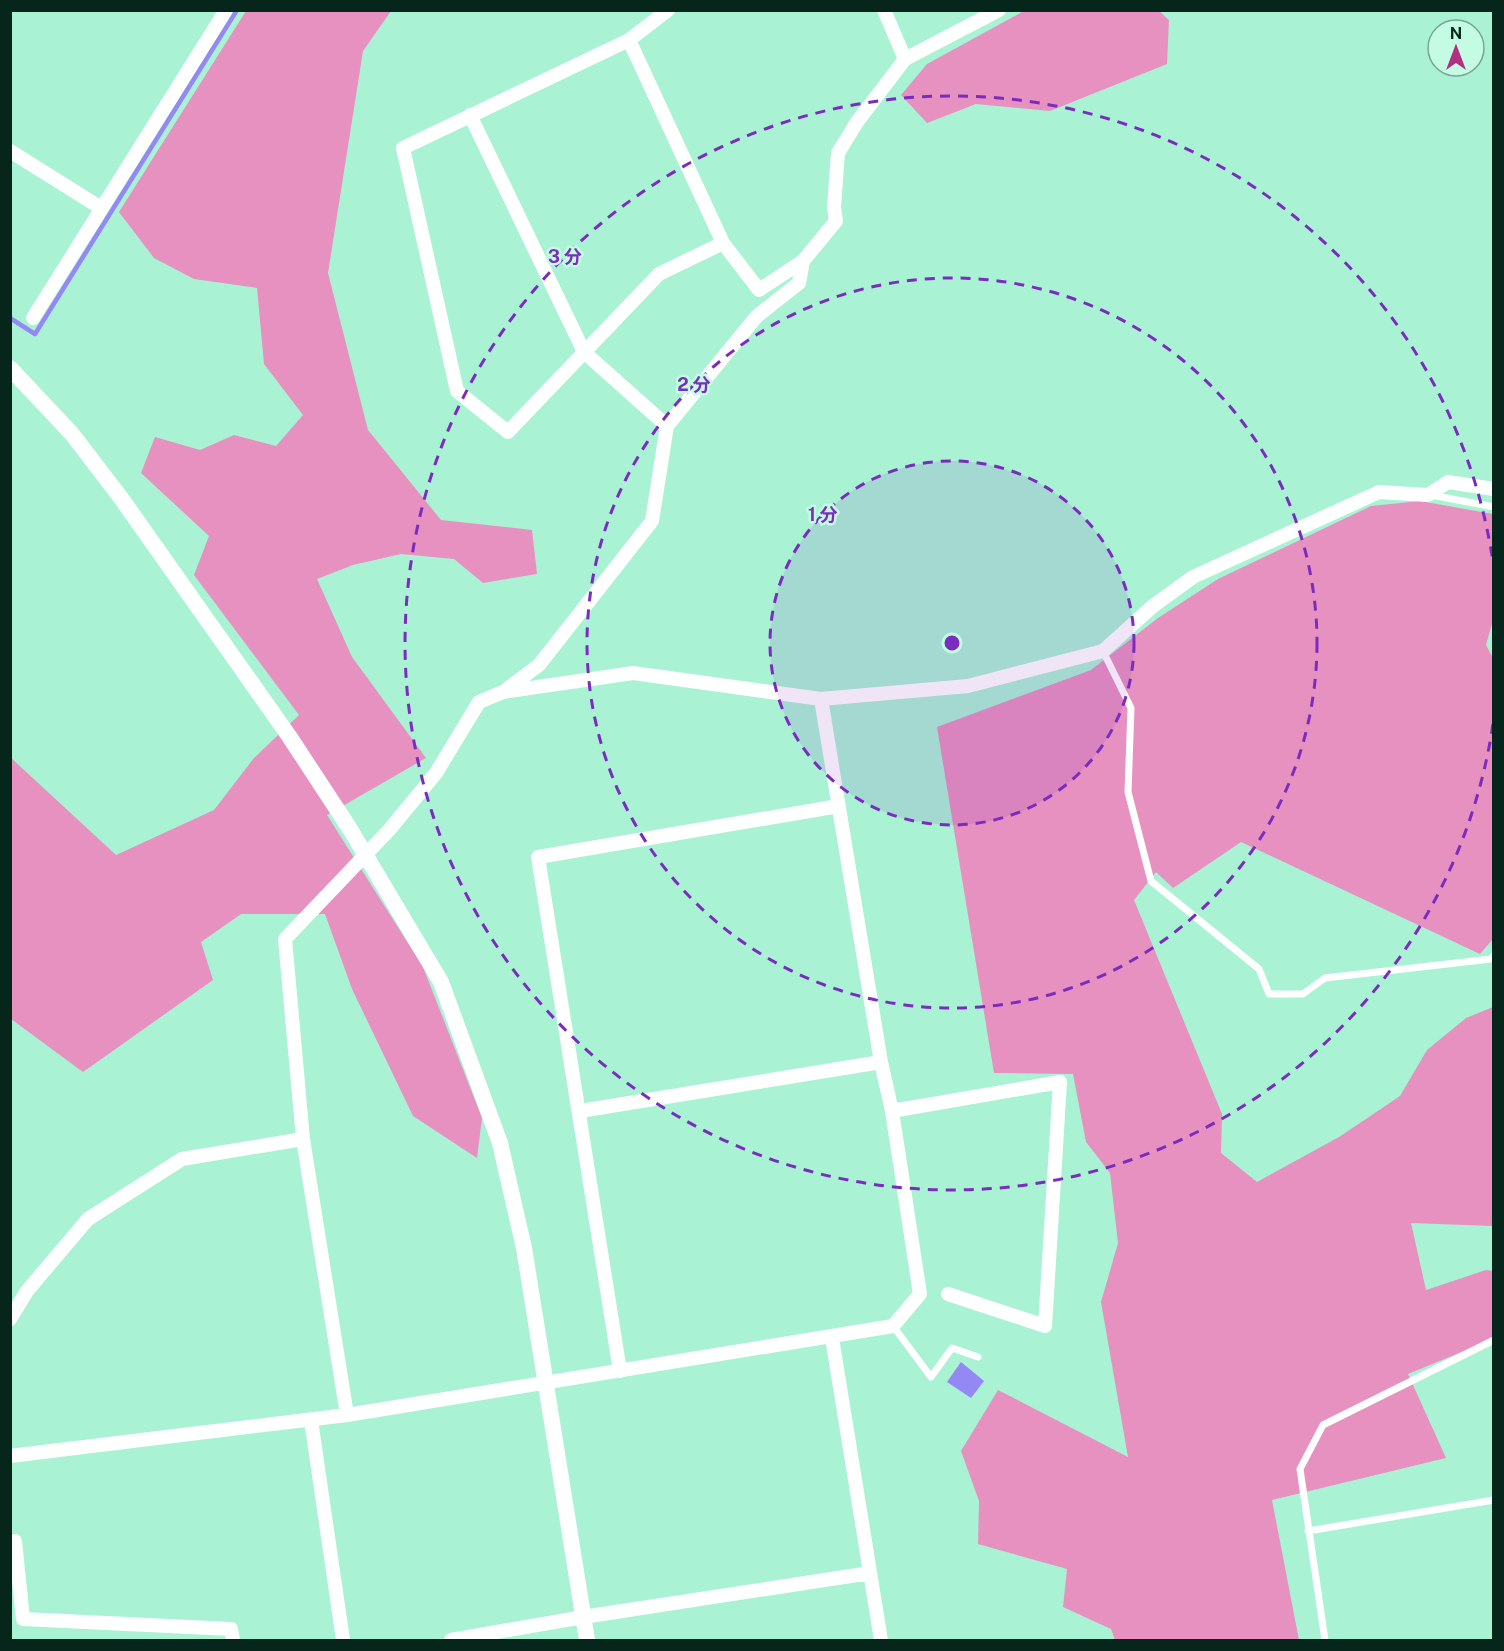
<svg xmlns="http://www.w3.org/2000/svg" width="1504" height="1651" viewBox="0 0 1504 1651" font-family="'Public Sans','Noto Sans JP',sans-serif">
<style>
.green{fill:#e691bf}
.water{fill:#9488f5}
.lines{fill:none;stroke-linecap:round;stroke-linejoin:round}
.stream{stroke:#9488f5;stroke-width:4.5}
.service{stroke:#fff;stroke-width:7}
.minor{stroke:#fff;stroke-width:14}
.tertiary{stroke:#fff;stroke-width:16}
.ring{fill:none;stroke:#7b2cbf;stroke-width:3;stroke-dasharray:10 8}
.centre{fill:#7b2cbf;stroke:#c3fce3;stroke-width:3}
.ring-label{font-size:18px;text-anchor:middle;font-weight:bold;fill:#7b2cbf;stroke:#c3fce3;stroke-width:5;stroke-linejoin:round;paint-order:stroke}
</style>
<rect width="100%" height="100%" fill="#aaf2d4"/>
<path class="green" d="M246 11H391L363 51 328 273 368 430 441 520 532 530 537 574 483 583 454 559 401 554 353 565 317 579 352 657 426 758 327 815 423 967 482 1118 477 1158 413 1116 352 989 325 914H241L201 942 213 980 83 1072 11 1019 10 757 116 855 214 810 254 758 299 715 194 575 209 536 141 473 155 437 200 450 234 435 276 446 303 415 264 364 257 288 194 279 154 258 119 212Z
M1024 11H1159L1169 20 1167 64 1050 111 976 104 927 123 901 95 927 64Z
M1420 501 1493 514V620L1486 645 1494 660 1493 939 1480 954 1241 842 1173 888 1156 872 1134 900 1222 1114 1221 1153 1257 1182 1339 1137 1400 1096 1427 1050 1466 1018 1493 1007V1226L1411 1223 1426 1290 1486 1270 1493 1271V1339L1408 1374 1446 1458 1272 1500 1299 1640H1115L1111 1629 1063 1607 1067 1569 978 1544 979 1501 961 1451 998 1390 1128 1457 1101 1302 1118 1243 1110 1173 1086 1142 1073 1074 994 1073 937 727 1091 670 1158 618 1218 579 1371 506Z"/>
<path class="water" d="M961 1362 984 1381 971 1398 947 1382Z"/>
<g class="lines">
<path class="stream" d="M10 318 35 334 237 10"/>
<path class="service" d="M1431 495 1494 507
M1103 651 1131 708 1128 792 1151 881 1259 969 1269 994H1303L1325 978 1491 959 1494 955
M893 1326 931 1377 952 1348 978 1357
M1308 1531 1494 1500
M1325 1640 1300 1469 1323 1425 1494 1340"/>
<path class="minor" d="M668 10 629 40 403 148 457 391 508 432 659 274 723 243
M884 10 905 59
M629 40 723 243 759 290 803 261 836 221 834 207 838 153 857 122 905 59 999 10
M470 115 584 352 667 426
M10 151 101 208
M33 318 226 10
M507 689 539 665 652 521 667 426 757 316 799 283 803 261
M580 1111 881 1062
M892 1111 1060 1082 1045 1326 948 1294
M10 1319 27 1291 88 1219 182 1159 303 1139
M832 1338 881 1640
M620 1371 538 857 839 806
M347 1415 303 1139 285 939 390 829 436 773 479 702 503 692 633 673 821 699 968 686 1103 651 1153 606 1193 577 1379 492 1428 495 1448 482 1494 489
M311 1420 343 1640
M10 1456 347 1415 893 1326 920 1294 892 1111 881 1062 821 699
M10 1542 15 1541 23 1619 231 1629 233 1640
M451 1640 583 1617 870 1573"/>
<path class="tertiary" d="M10 368 72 434 121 498 289 736 350 829 441 982 500 1143 524 1248 587 1640"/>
</g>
<circle cx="952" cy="643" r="182" fill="#7b2cbf" fill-opacity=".12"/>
<g class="ring">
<circle cx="952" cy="643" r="182"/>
<circle cx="952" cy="643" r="365"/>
<path d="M1493 724A547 547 0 1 1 1493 562"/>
</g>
<circle cx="952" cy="643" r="9" class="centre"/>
<g class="ring-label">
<text x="565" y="263">3 分</text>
<text x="694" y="391">2 分</text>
<text x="823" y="521">1 分</text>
</g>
<rect width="1504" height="1651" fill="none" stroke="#07261b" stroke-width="24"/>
<g transform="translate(1456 48)"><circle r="28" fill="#c3fce3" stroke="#78a693" stroke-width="1.5"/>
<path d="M0-4.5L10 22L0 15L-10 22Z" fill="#b03180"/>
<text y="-9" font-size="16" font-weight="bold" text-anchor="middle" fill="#07261b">N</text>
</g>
</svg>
